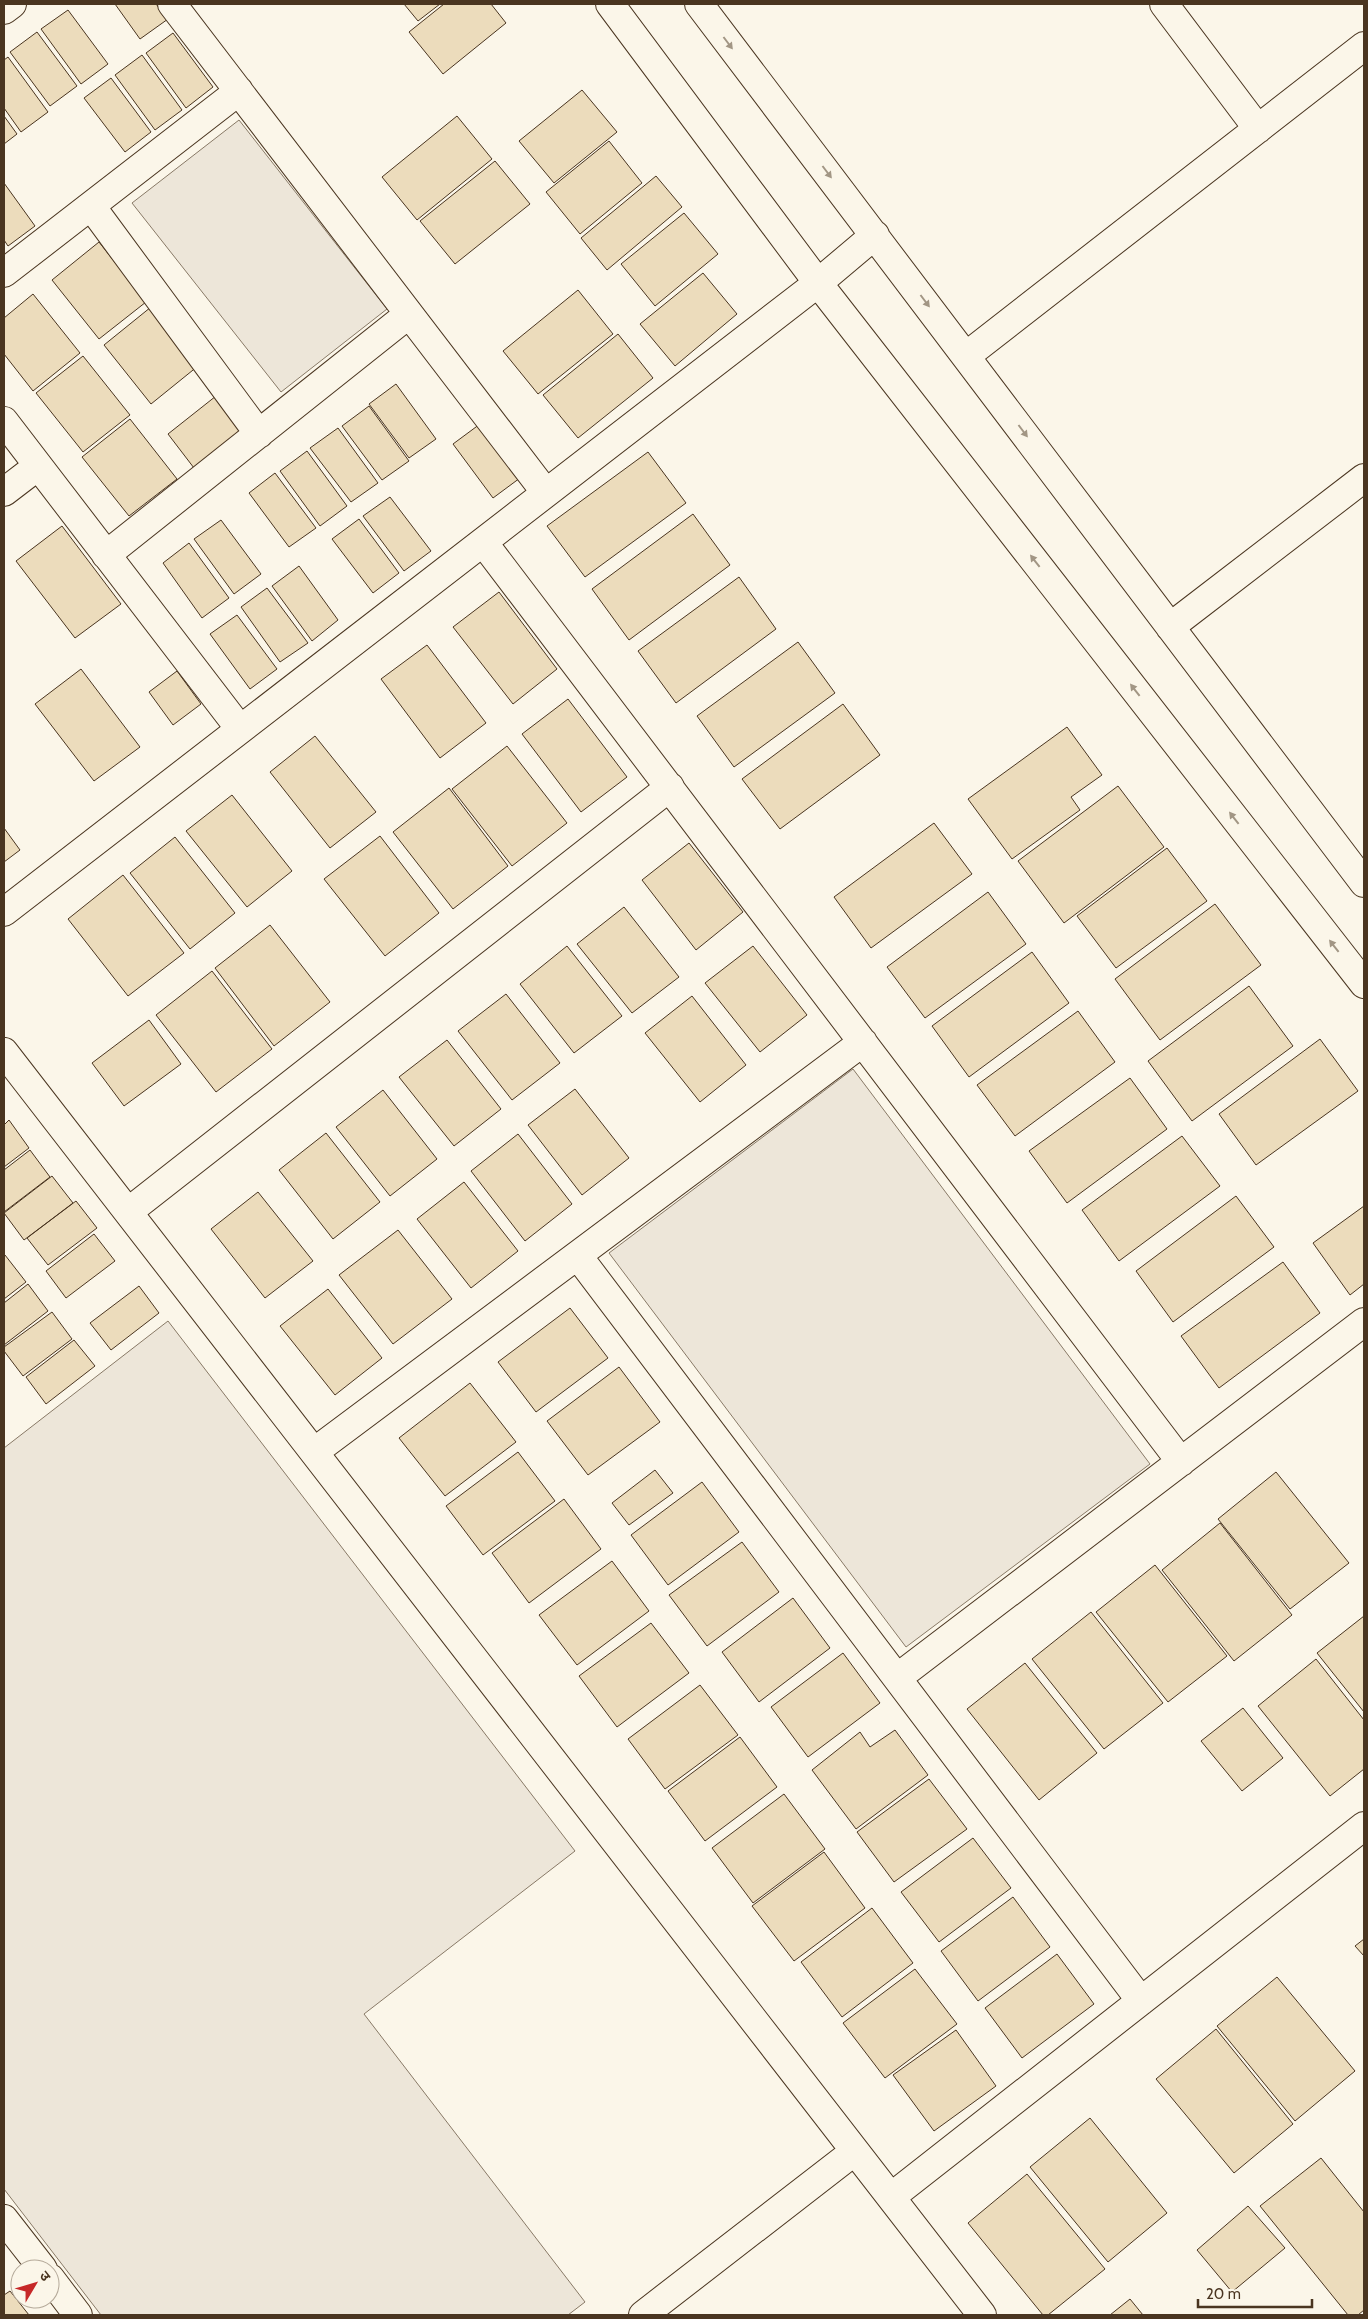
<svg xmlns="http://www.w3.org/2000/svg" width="1368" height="2319" viewBox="0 0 1368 2319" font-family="Cabin,'Noto Sans Devanagari',sans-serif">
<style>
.green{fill:#ede6d9;stroke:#887966}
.building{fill:#ecdcbc;stroke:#4a3520}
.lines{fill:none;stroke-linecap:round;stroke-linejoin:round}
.minor-casing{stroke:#4a3520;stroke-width:30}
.minor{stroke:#fbf6e9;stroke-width:28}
.oneway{fill:#a29684}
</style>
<rect width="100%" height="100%" fill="#fbf6e9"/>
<path class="green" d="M239 120 387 309 281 392 132 203Z
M853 1069 1150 1464 906 1647 609 1253Z
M168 1321 575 1851 364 2014 585 2302 568 2315H101L4 2189V1448Z"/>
<path class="building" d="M115 4H156L168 19 140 39Z
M404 4H440L418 21Z
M444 4H491L506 23 443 74 409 32Z
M68 10 108 64 81 84 41 29Z
M37 32 77 86 50 106 10 52Z
M173 33 213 87 186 108 146 53Z
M142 55 182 110 155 130 115 75Z
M8 57 48 112 21 132 4 108V60Z
M111 78 151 132 125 152 84 98Z
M582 90 617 132 554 183 519 141Z
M4 116 17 134 4 144Z
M457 116 492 159 417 220 382 177Z
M609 141 642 183 580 234 546 192Z
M495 161 530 204 455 264 420 221Z
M656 176 682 207 607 270 581 238Z
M4 183 35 226 8 246 4 240Z
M684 213 718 254 655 306 621 264Z
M99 242 146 302 99 339 52 280Z
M703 273 737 314 675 366 640 324Z
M578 290 613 334 538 394 503 351Z
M33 294 80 353 33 391 4 354V318Z
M151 307 198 366 151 404 104 345Z
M618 334 653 378 578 438 543 395Z
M83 356 130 415 83 452 36 393Z
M396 384 436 439 409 458 369 404Z
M216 396 243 430 194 468 168 434Z
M369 406 409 461 382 480 342 426Z
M130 419 177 479 129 516 82 457Z
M480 424 520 478 493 498 453 444Z
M338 428 378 483 351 502 310 448Z
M307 451 347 506 320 526 280 471Z
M648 452 686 503 585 577 547 526Z
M275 473 316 528 289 547 249 493Z
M390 497 431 551 404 571 363 516Z
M693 514 730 565 629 640 592 589Z
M359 519 399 573 373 593 332 539Z
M221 520 261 574 234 594 194 539Z
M62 526 121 604 75 638 16 561Z
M189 543 229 598 202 618 163 563Z
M299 566 338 620 312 641 272 586Z
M739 577 776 629 676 703 638 651Z
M267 588 308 643 280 662 241 607Z
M499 592 557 669 513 704 453 627Z
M237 615 277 669 250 689 210 634Z
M798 642 835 693 734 767 697 716Z
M427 645 486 723 440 758 381 679Z
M81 669 140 747 94 781 35 704Z
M177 671 201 704 173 725 149 692Z
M568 699 627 777 581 812 522 734Z
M843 704 880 755 780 829 742 779Z
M1067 727 1102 775 1071 797 1080 810 1012 859 968 799Z
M315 736 376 812 330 848 270 772Z
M507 746 567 823 512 866 452 789Z
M1118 786 1164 847 1064 923 1018 861Z
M449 788 508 866 453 909 393 832Z
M232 795 292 871 247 907 186 831Z
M934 823 972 874 871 948 834 897Z
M4 828 20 850 4 862Z
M380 836 439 913 385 956 324 879Z
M175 837 235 913 190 949 130 873Z
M689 843 743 912 696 950 642 880Z
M1167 848 1207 901 1116 968 1077 916Z
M123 875 184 953 128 996 68 919Z
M988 892 1026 944 925 1018 887 967Z
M1215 904 1261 965 1160 1040 1115 979Z
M624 907 679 977 632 1013 577 944Z
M270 925 330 1002 274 1046 215 968Z
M567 946 622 1016 574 1053 520 984Z
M753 946 807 1015 760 1052 705 983Z
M1032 952 1069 1003 969 1077 932 1026Z
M212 971 272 1049 216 1092 156 1015Z
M1249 986 1293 1046 1192 1121 1148 1061Z
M506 994 560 1063 512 1100 458 1031Z
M692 996 746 1065 700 1102 645 1033Z
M1078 1011 1115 1062 1015 1136 977 1085Z
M149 1020 181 1064 124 1106 92 1063Z
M1320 1039 1358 1091 1256 1165 1219 1114Z
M447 1040 501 1109 454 1146 399 1077Z
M1130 1078 1167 1129 1067 1203 1029 1151Z
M575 1089 629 1158 582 1195 528 1125Z
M383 1090 437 1159 390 1196 336 1127Z
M9 1120 29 1148 4 1167V1125Z
M326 1133 380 1202 333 1239 279 1170Z
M518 1134 572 1204 525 1241 471 1171Z
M1182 1136 1220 1186 1119 1261 1082 1210Z
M30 1150 50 1177 4 1212V1170Z
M52 1176 73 1203 24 1240 4 1213Z
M464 1182 518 1251 471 1288 417 1219Z
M258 1192 313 1261 265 1298 211 1229Z
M1236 1196 1274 1247 1173 1322 1136 1271Z
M76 1201 97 1228 48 1265 27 1238Z
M1364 1206V1284L1350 1295 1313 1243Z
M398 1230 452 1299 393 1344 339 1275Z
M94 1234 115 1261 66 1298 46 1271Z
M5 1255 26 1282 4 1299V1256Z
M1283 1262 1320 1313 1219 1388 1181 1336Z
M28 1284 48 1311 4 1345V1303Z
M139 1286 159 1313 111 1350 90 1323Z
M328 1289 382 1358 335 1395 280 1326Z
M570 1308 608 1358 536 1412 498 1362Z
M52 1312 72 1339 23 1376 4 1351V1347Z
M74 1340 95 1366 46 1404 26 1377Z
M619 1367 660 1422 588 1475 547 1421Z
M470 1383 516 1442 445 1496 399 1438Z
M518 1452 555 1501 483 1555 446 1506Z
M655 1470 673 1493 629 1525 612 1503Z
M1276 1472 1349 1563 1290 1609 1218 1519Z
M702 1482 739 1532 668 1585 631 1535Z
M564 1499 601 1549 529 1603 492 1553Z
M1220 1523 1292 1615 1234 1661 1162 1570Z
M742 1542 779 1592 707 1646 669 1595Z
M612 1561 649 1611 577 1665 539 1615Z
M1155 1565 1227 1656 1168 1702 1096 1612Z
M793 1598 830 1648 759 1702 722 1652Z
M1091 1612 1163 1703 1104 1749 1032 1659Z
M1364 1616V1712L1317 1653Z
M651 1623 689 1673 617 1727 579 1676Z
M843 1653 880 1703 808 1757 771 1707Z
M1316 1659 1364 1720V1769L1330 1796 1258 1706Z
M1025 1663 1097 1753 1039 1800 967 1709Z
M700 1685 738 1735 665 1789 628 1739Z
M1243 1708 1283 1758 1242 1791 1201 1741Z
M895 1730 928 1775 856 1829 812 1770 860 1732 870 1747Z
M740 1737 777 1787 705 1841 668 1791Z
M929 1779 967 1829 894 1882 857 1832Z
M784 1794 825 1849 753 1903 712 1848Z
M973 1838 1011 1888 939 1942 901 1892Z
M824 1852 865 1908 794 1961 752 1906Z
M1013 1897 1050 1947 978 2001 941 1951Z
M872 1908 913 1963 842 2017 801 1962Z
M1364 1939V1956L1355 1946Z
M1057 1954 1094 2004 1022 2058 985 2008Z
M915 1969 957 2024 885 2078 843 2023Z
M1277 1977 1355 2071 1295 2121 1217 2026Z
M1216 2029 1293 2124 1234 2173 1156 2079Z
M956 2030 996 2086 934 2131 893 2075Z
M1090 2118 1167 2213 1108 2262 1030 2167Z
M1321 2158 1364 2212V2310L1358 2315H1348L1260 2206Z
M1027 2174 1105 2269 1048 2315H1043L968 2223Z
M1248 2206 1285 2248 1232 2292 1197 2250Z
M10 2291 29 2315H4V2295Z
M1130 2299 1143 2315H1110Z"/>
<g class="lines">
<g class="minor-casing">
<path id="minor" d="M172 4 546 493
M610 4 818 283 1364 984
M699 4 1364 883
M1164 4 1258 129
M4 10 12 4
M91 206 259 434
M4 273 239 91
M966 356 1364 46
M4 421 240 729
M4 492 38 466
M483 542 1181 1462
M106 555 409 314
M1170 627 1364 478
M4 912 818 283 875 235
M4 1052 982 2315
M128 1212 670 787
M578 1256 1141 2001
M314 1452 863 1042
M897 1678 1364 1322
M891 2197 1364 1826
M4 2219 43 2269
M50 2278 78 2315
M643 2315 855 2151"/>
</g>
<use href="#minor" class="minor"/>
</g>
<defs><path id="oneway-solid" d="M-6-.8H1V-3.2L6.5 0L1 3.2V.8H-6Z" transform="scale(1.25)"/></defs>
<g class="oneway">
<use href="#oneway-solid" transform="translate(728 43) rotate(53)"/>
<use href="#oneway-solid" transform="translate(827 172) rotate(53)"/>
<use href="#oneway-solid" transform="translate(925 301) rotate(53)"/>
<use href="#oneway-solid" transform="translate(1023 431) rotate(53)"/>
<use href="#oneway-solid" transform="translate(1035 561) rotate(-128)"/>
<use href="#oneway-solid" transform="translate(1135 690) rotate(-128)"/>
<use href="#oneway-solid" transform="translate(1234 818) rotate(-128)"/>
<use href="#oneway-solid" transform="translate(1334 946) rotate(-128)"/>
</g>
<rect width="1368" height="2319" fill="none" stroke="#4a3520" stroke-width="10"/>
<g transform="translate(35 2284) rotate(52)"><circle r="24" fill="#fbf6e9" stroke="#b4a999"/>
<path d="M0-4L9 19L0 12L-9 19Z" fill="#c62828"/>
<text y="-8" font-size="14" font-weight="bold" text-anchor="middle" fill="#4a3520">उ</text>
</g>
<path d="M1198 2299v8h114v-8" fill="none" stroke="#4a3520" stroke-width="2.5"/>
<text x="1206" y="2299" font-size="15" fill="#4a3520" stroke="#fbf6e9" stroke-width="4" paint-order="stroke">20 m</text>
</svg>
